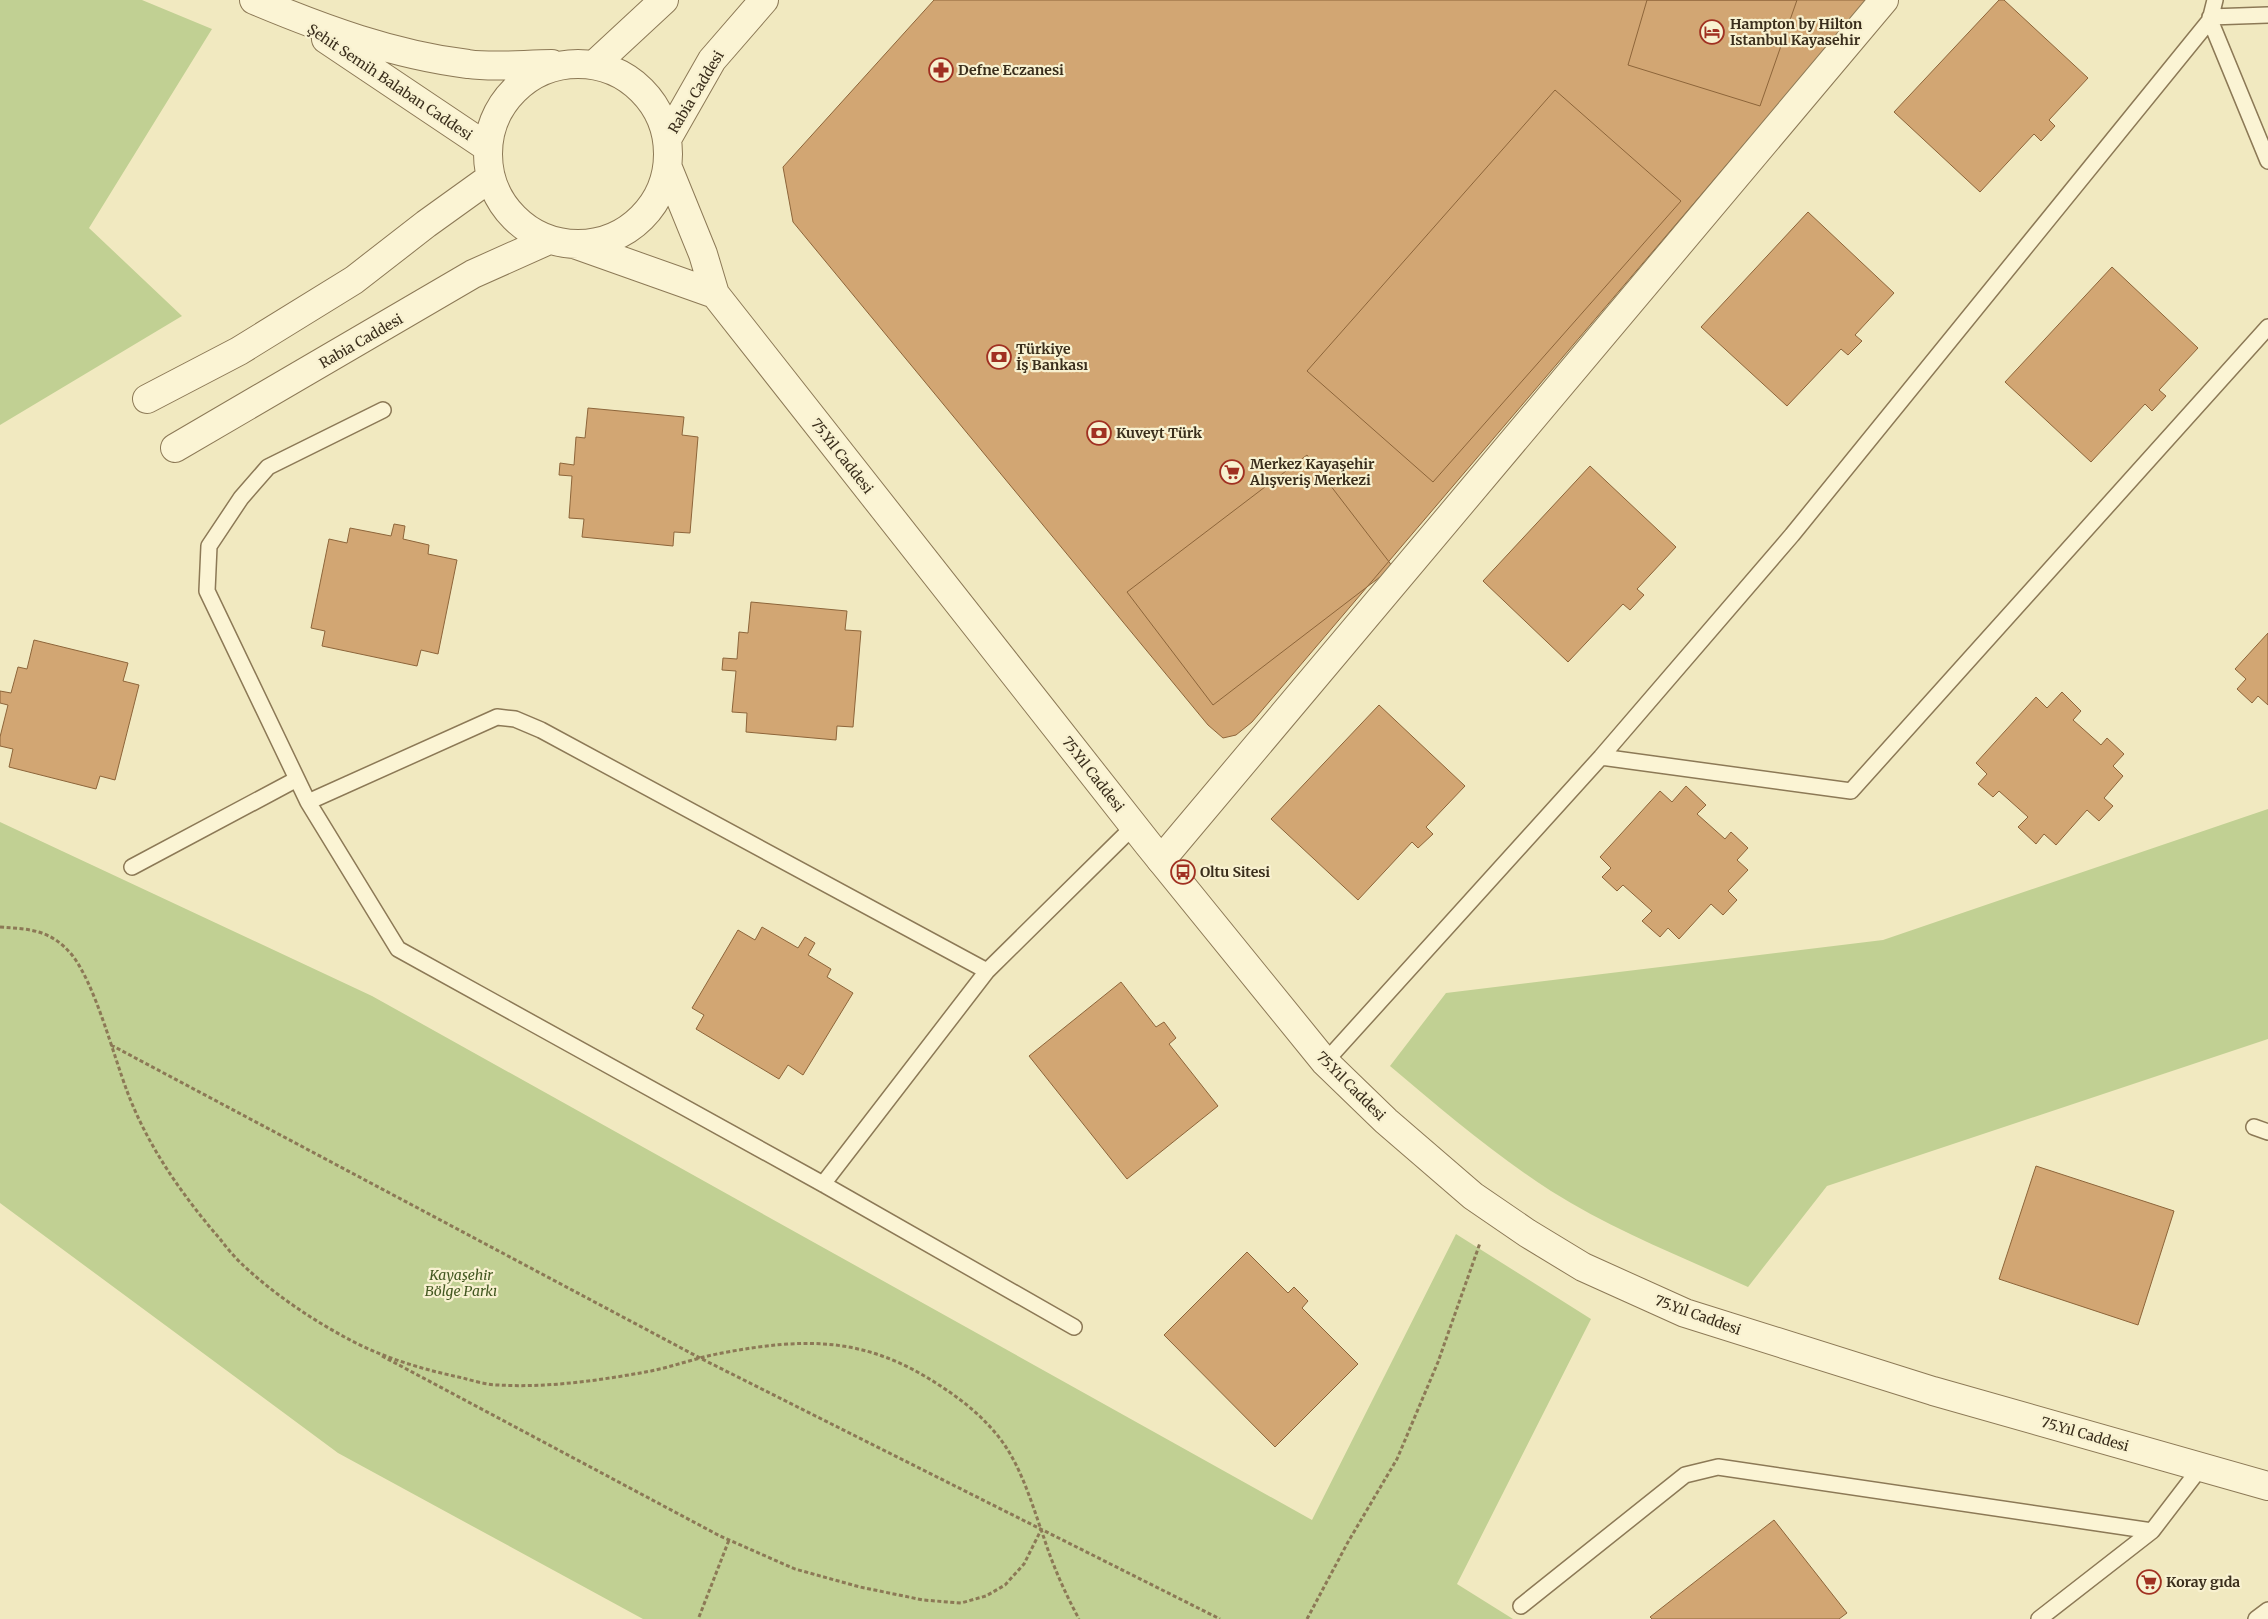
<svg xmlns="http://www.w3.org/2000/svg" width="2268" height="1619" viewBox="0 0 2268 1619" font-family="Merriweather,serif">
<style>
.green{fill:#c1d093}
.building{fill:#d2a673;stroke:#8d653a}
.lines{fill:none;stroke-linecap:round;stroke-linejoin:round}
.service-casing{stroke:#8c7956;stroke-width:18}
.minor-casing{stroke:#8c7956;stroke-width:30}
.tertiary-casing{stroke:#8c7956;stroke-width:30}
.path{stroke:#8c7956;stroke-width:3;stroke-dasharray:4 2.5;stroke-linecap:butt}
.service{stroke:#fbf4d4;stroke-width:15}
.minor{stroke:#fbf4d4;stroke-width:28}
.tertiary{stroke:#fbf4d4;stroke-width:28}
.labels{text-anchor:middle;stroke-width:4.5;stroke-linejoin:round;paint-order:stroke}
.poi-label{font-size:14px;font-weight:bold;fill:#3a2e1c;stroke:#f8f1d0;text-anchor:start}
.street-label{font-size:14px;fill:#3a2e1c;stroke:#f8f1d0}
.park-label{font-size:14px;font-style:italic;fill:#435821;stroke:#f8f1d0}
</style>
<rect width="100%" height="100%" fill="#f1e9c0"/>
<path class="green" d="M0 0H142L212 29 89 228 182 316 0 425Z
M2268 809V1039L1827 1186 1748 1287C1682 1257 1613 1230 1551 1191 1494 1154 1442 1110 1390 1066L1446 993 1883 940Z
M0 822 372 996 1312 1520 1456 1234 1591 1319 1457 1584 1513 1619H643L338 1453 0 1203Z"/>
<path class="building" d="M934 0H1867L1252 722 1236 735 1223 738 1208 725 793 222 783 167Z
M1647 0H1797L1760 106 1628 65Z
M1999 0H2004L2088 78 2049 120 2055 126 2041 141 2034 134 1980 192 1894 112Z
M1555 90 1681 201 1433 482 1307 371Z
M1808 212 1894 293 1855 335 1862 341 1848 355 1841 349 1787 406 1701 327Z
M2112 267 2198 348 2159 390 2166 396 2152 411 2145 404 2091 462 2005 382Z
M588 408 684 417 682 435 698 437 690 533 674 532 673 546 582 537 584 519 569 518 572 476 559 475 560 463 574 465 576 437 585 438Z
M1307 455 1393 567 1213 705 1127 592Z
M1590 466 1676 547 1637 589 1644 595 1630 610 1623 604 1568 662 1483 581Z
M394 524 405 526 403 539 429 545 428 554 457 560 438 654 421 650 417 666 322 646 325 631 311 628 329 539 347 543 350 528 391 536Z
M751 602 847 611 845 630 861 631 853 727 837 726 836 740 746 732 747 713 732 712 736 671 722 670 723 658 737 659 739 632 748 633Z
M2268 633V705L2258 696 2252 703 2237 689 2246 679 2235 669Z
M34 640 128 663 123 681 139 685 115 780 100 776 96 789 9 767 13 749 0 746V737L8 705 0 703V691L11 693 18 667 27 669Z
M2062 692 2081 711 2073 720 2101 745 2107 738 2124 754 2113 766 2123 776 2104 798 2113 806 2099 821 2087 810 2056 845 2044 834 2036 844 2018 827 2028 817 1999 791 1993 797 1978 784 1987 774 1976 763 2036 697 2047 708Z
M1379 705 1465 786 1426 827 1433 834 1418 848 1412 842 1358 900 1271 819Z
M1686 786 1706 805 1697 814 1725 839 1731 832 1748 848 1737 860 1748 870 1728 891 1737 900 1723 915 1711 904 1679 939 1668 928 1660 937 1642 921 1652 911 1623 885 1617 891 1602 877 1611 868 1600 857 1660 791 1672 802Z
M762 927 798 948 805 937 815 943 808 955 831 969 827 977 853 993 803 1075 788 1065 779 1079 696 1029 704 1015 692 1008 738 930 755 940Z
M1121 982 1156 1027 1164 1022 1176 1038 1169 1044 1218 1106 1127 1179 1029 1056Z
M2036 1166 2174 1211 2138 1325 1999 1279Z
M1247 1252 1288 1293 1294 1287 1308 1301 1302 1308 1358 1364 1275 1447 1164 1335Z
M1774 1520 1847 1613 1839 1619H1652L1650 1617Z"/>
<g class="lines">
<g class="service-casing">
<path id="service" d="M2210 17 2268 15
M2210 20 2268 161
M383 410 268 467 241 498 209 546 207 591 308 802 497 717 515 719 541 730 987 971
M1601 757 1851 791 2268 327
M308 802 398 949 823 1184 1074 1327
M132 867 297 779
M1325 1062 1601 757 1792 535 2210 20 2215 0
M2254 1127 2268 1132
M823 1184 987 971 1134 826
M2152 1531 2201 1467
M1521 1606 1685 1475 1718 1467 2152 1531 2039 1619
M2256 1619 2268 1610"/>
</g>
<g class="minor-casing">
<path id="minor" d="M1161 860 1884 0"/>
</g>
<g class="tertiary-casing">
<path id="tertiary" d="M254 0C323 29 394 55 468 64 495 68 525 64 552 64
M326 39 487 147
M488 154a90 90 0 1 1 180 0a90 90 0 1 1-180 0Z
M595 64 664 0
M667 139 712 60 764 0
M668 168 703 254 715 294 1148 844 1325 1062 1386 1121 1473 1196 1527 1233 1583 1267 1685 1313 1933 1391 2268 1486
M577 245 715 294
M147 399 239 351 354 280 426 224 490 178
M175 448 473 274 549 240"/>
</g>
<path class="path" d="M0 927C31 929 51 930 72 955 95 984 113 1054 127 1091 147 1145 182 1195 220 1239 227 1248 235 1258 244 1266 275 1295 314 1321 352 1341 387 1359 425 1370 463 1378 474 1381 487 1385 499 1385 549 1388 602 1380 651 1371 675 1366 699 1357 722 1353 807 1337 866 1337 939 1385 964 1401 987 1420 1004 1444 1023 1472 1033 1507 1044 1538 1053 1566 1065 1593 1079 1619
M111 1045 700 1358 1220 1619
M382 1356 720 1536 795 1569 860 1587 923 1600 961 1603 986 1596 1005 1585 1024 1564 1041 1530
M699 1617 729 1540
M1307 1619 1348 1542 1397 1459 1438 1362 1480 1243"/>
<use href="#service" class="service"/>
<use href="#minor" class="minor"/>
<use href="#tertiary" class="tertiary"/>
</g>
<defs>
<g id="hotel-ring" transform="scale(1.25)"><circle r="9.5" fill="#f8f1d0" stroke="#a03021" stroke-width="1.5"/><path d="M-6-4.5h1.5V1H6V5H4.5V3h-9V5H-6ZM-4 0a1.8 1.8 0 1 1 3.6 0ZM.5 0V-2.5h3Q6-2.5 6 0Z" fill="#a03021"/></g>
<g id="pharmacy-ring" transform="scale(1.25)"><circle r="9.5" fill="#f8f1d0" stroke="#a03021" stroke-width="1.5"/><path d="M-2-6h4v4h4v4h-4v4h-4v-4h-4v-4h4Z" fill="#a03021"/></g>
<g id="bank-ring" transform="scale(1.25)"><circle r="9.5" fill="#f8f1d0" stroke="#a03021" stroke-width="1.5"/><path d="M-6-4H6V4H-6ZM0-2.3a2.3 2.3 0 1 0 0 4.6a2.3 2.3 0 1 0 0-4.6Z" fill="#a03021"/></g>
<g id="supermarket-ring" transform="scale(1.25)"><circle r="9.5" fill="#f8f1d0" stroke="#a03021" stroke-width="1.5"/><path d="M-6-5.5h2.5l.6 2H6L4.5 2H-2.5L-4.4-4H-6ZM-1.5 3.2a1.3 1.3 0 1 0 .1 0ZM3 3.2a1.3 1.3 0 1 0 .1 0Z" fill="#a03021"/></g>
<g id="bus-ring" transform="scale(1.25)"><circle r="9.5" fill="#f8f1d0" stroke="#a03021" stroke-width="1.5"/><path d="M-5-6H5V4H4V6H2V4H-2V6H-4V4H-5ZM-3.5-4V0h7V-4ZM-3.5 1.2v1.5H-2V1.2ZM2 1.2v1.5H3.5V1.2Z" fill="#a03021"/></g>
</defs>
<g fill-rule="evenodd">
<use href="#hotel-ring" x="1712" y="32"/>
<use href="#pharmacy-ring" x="941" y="70"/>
<use href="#bank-ring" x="999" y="357"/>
<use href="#bank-ring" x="1099" y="433"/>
<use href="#supermarket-ring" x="1232" y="472"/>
<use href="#bus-ring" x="1183" y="872"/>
<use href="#supermarket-ring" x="2149" y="1582"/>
</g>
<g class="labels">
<g class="poi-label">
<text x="1730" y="29">Hampton by Hilton<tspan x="1730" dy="16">Istanbul Kayasehir</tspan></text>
<text x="958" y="75">Defne Eczanesi</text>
<text x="1016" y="354">Türkiye<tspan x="1016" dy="16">İş Bankası</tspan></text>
<text x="1116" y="438">Kuveyt Türk</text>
<text x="1250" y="469">Merkez Kayaşehir<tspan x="1250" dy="16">Alışveriş Merkezi</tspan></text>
<text x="1200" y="877">Oltu Sitesi</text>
<text x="2166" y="1587">Koray gıda</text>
</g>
<g class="street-label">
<text transform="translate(390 82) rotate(34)" y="5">Şehit Semih Balaban Caddesi</text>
<text transform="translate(696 92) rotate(-59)" y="5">Rabia Caddesi</text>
<text transform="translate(361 341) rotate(-30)" y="5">Rabia Caddesi</text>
<text transform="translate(842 456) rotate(52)" y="5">75.Yıl Caddesi</text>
<text transform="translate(1093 774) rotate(52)" y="5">75.Yıl Caddesi</text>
<text transform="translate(1351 1086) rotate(45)" y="5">75.Yıl Caddesi</text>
<text transform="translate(1698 1315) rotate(20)" y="5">75.Yıl Caddesi</text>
<text transform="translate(2085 1434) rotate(16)" y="5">75.Yıl Caddesi</text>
</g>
<g class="park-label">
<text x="461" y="1280">Kayaşehir<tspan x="461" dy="16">Bölge Parkı</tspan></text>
</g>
</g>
</svg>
